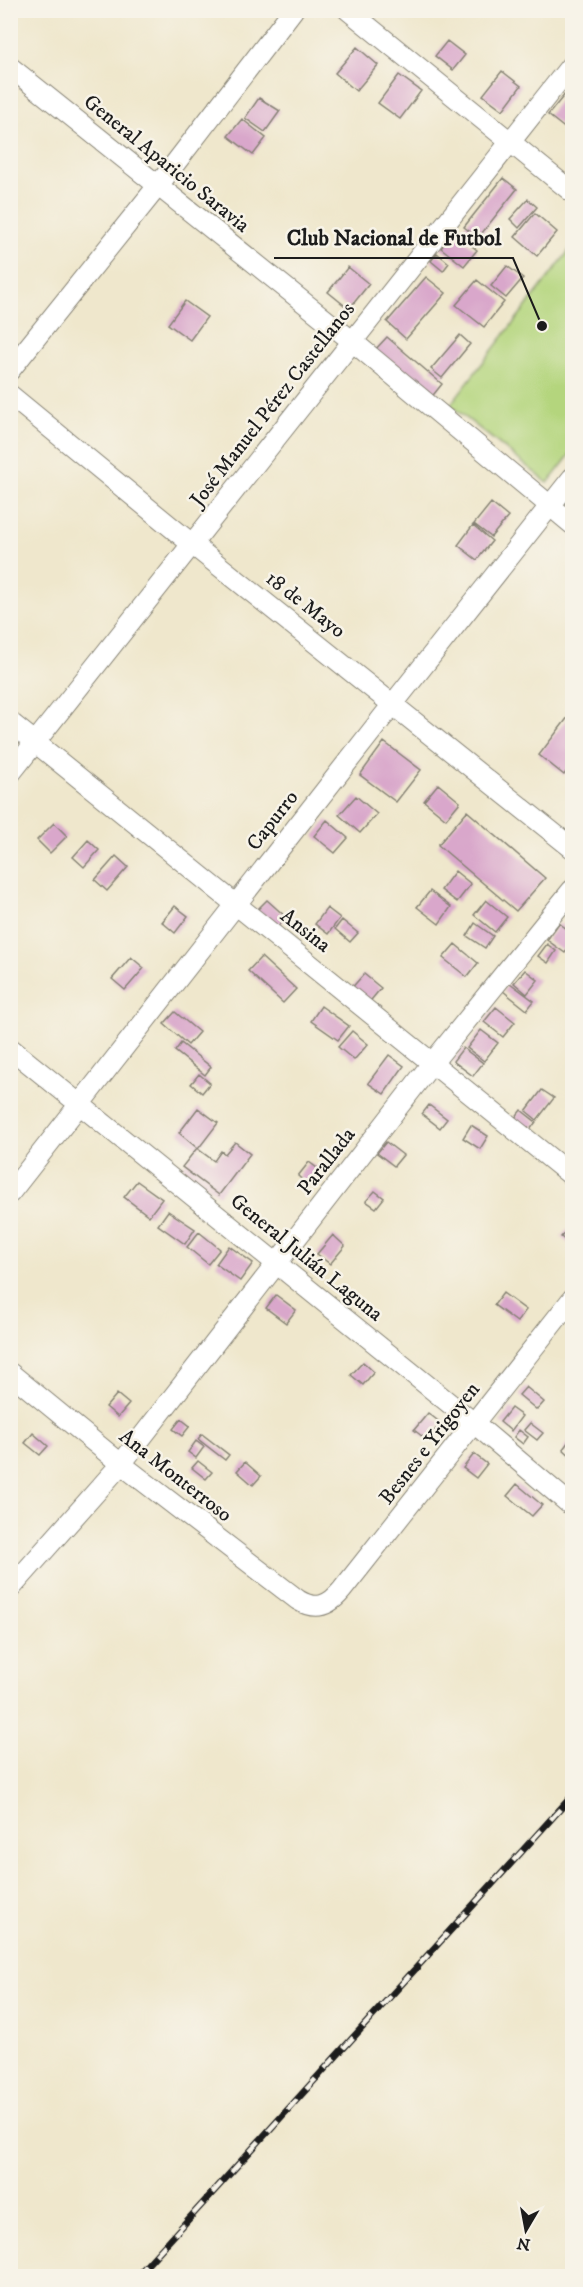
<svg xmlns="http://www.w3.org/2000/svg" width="583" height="2287" viewBox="0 0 583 2287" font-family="'IM FELL DW Pica',serif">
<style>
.green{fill:#b4d57d;stroke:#68784c;stroke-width:1.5}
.building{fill:#d9a7cb}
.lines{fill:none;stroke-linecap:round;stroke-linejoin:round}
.street-casing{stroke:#868274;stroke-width:22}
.street{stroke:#fff;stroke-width:20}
.rail-casing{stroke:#1c1c1c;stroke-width:7}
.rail{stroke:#f7f3e8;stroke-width:4.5;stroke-dasharray:14;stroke-linecap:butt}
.labels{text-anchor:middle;stroke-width:5;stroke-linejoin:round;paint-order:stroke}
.street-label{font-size:21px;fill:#1c1c1c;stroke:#f7f3e8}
.leader{fill:none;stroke:#1c1c1c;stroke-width:2}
.callout-dot{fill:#1c1c1c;stroke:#f7f3e8;stroke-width:2}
.callout-label{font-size:22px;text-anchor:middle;font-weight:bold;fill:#1c1c1c;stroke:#f7f3e8;stroke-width:5;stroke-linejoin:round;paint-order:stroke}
</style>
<rect width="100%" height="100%" fill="#f7f3e8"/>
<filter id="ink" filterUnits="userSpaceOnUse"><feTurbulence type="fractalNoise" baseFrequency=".0167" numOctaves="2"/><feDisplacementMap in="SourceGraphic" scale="12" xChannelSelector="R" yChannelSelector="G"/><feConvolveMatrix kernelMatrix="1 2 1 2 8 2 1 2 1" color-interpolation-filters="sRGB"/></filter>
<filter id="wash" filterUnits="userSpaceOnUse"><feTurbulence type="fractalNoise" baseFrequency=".008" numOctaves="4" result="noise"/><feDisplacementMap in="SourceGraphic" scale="24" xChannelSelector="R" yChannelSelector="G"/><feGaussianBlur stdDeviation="1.35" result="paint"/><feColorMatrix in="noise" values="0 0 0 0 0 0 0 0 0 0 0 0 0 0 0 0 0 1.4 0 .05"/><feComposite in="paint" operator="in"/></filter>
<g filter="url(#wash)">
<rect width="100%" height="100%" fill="#efe7cc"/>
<path class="green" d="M572 247V452L548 483 450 405Z"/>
<g id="blocks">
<path class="building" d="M447 41 465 55 453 70 435 56Z
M357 47 378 65 356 91 335 73Z
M502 71 521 86 503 110 483 95Z
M399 75 421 91 400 119 378 103Z
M566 93 572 98V134L548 115Z
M259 98 280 111 265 132 245 118Z
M242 119 266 138 253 155 228 136Z
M503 178 517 189 478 238 464 227Z
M528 199 537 207 519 228 510 219Z
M535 213 557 232 537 256 515 237Z
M454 232 477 250 464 266 441 248Z
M437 253 449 263 443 271 431 261Z
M507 266 523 278 506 298 491 286Z
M348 267 369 284 349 309 328 292Z
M426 277 446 293 406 339 387 322Z
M477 280 504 302 484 327 456 305Z
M185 301 207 317 190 340 168 324Z
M460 335 470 344 442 378 431 369Z
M387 337 442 384 430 399 374 351Z
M491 503 508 517 491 537 474 524Z
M473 525 492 541 477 560 458 545Z
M572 712V764L564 775 539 755Z
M384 742 421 770 396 802 360 775Z
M438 784 460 802 446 819 424 801Z
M356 796 377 814 360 833 339 815Z
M467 811 545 878 516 911 438 845Z
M327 820 348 838 335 853 314 836Z
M54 823 67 836 50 853 37 840Z
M88 840 99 850 84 867 73 857Z
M116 856 128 867 107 891 95 880Z
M455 871 471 884 457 902 441 890Z
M430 891 451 907 439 924 417 907Z
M267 900 286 917 276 929 256 911Z
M486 900 507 917 495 932 474 915Z
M175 906 188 916 175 933 162 922Z
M327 908 340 918 328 934 315 924Z
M342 920 358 933 350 942 335 929Z
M475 923 493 936 485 948 467 936Z
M559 923 572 933V943L565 953 547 940Z
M455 944 478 963 467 977 443 958Z
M547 944 556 951 548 963 538 956Z
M131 957 144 968 125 990 112 979Z
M261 957 296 989 283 1003 248 971Z
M525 970 538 980 527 994 514 983Z
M364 974 381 988 367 1005 349 991Z
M510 983 534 1001 527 1010 503 991Z
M321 1006 349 1026 338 1040 311 1021Z
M496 1007 515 1022 503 1037 484 1022Z
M175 1012 199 1032 188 1045 164 1024Z
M481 1030 498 1043 484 1061 467 1048Z
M352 1031 368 1044 354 1060 338 1047Z
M181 1043 211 1067 205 1075 175 1051Z
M463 1048 483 1063 473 1076 453 1061Z
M389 1055 404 1066 384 1094 368 1083Z
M199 1074 210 1083 202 1093 191 1084Z
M542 1090 554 1098 537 1120 526 1111Z
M429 1105 447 1119 440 1128 422 1114Z
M198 1108 218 1123 198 1149 214 1161 221 1151 225 1154 235 1142 250 1154 219 1195 182 1167 197 1148 179 1133Z
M521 1110 536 1122 526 1135 511 1123Z
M471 1125 488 1136 480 1149 463 1138Z
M386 1142 403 1155 394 1166 377 1153Z
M309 1162 321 1171 309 1186 298 1176Z
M137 1181 162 1199 149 1216 124 1197Z
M375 1191 384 1198 376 1208 366 1201Z
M168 1211 195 1229 185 1244 158 1225Z
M568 1229 572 1233V1246L561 1237Z
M199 1232 220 1249 208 1264 187 1247Z
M333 1235 345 1246 330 1264 317 1254Z
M229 1246 253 1263 240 1281 216 1264Z
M503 1293 526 1310 517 1322 494 1305Z
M276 1295 296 1310 286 1323 266 1308Z
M363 1362 374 1372 363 1385 351 1375Z
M526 1387 544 1402 537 1410 519 1395Z
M117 1394 129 1404 118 1417 106 1407Z
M511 1408 522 1416 511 1431 500 1422Z
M428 1413 441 1423 427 1440 414 1430Z
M181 1419 190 1426 182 1436 173 1429Z
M530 1423 543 1433 537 1440 524 1430Z
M519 1430 528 1437 523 1444 514 1437Z
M33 1433 48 1446 40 1455 25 1443Z
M202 1434 229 1455 225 1460 198 1439Z
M572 1437V1457L563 1449Z
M196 1441 204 1447 196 1458 188 1452Z
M474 1454 487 1464 476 1478 463 1468Z
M198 1461 212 1472 206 1479 192 1468Z
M245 1462 261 1476 253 1485 237 1471Z
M517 1484 542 1505 532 1516 507 1496Z"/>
</g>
</g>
<g filter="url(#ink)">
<use href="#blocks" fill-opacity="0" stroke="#868274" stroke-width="1.5"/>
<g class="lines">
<g class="street-casing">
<path id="street" d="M348 10 572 192
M10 67 352 341 572 524
M10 370 157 187 293 10
M10 395 193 545 572 848
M10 722 572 1176
M10 774 572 64
M10 1048 475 1424 572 1506
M10 1193 393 704 572 478
M10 1373 121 1464 298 1600C316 1611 329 1606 342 1590L572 1299
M10 1589 121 1464 433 1062 572 890"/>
</g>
<use href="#street" class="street"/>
<g class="rail-casing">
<path id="rail" d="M137 2276 572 1796"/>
</g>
<use href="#rail" class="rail"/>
</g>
</g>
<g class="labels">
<g class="street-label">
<text transform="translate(167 163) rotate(39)" y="7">General Aparicio Saravia</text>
<text transform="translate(272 404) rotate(-52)" y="7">José Manuel Pérez Castellanos</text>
<text transform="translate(306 604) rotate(38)" y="7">18 de Mayo</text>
<text transform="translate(272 820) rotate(-52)" y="7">Capurro</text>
<text transform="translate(306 930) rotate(38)" y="7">Ansina</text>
<text transform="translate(326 1161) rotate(-52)" y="7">Parallada</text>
<text transform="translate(307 1257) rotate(39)" y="7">General Julián Laguna</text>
<text transform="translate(429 1443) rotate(-52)" y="7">Besnes e Yrigoyen</text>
<text transform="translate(176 1475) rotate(38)" y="7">Ana Monterroso</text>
</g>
</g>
<path class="leader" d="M542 326L513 258H274"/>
<circle class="callout-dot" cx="542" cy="326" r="6"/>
<g class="callout-label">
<text x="394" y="245">Club Nacional de Futbol</text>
</g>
<rect width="583" height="2287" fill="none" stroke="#f7f3e8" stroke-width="36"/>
<g transform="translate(526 2230) rotate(190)" stroke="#f7f3e8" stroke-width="4.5" paint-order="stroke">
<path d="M0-4.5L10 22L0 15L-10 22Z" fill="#1c1c1c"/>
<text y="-9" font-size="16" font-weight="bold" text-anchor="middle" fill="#1c1c1c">N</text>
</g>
</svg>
